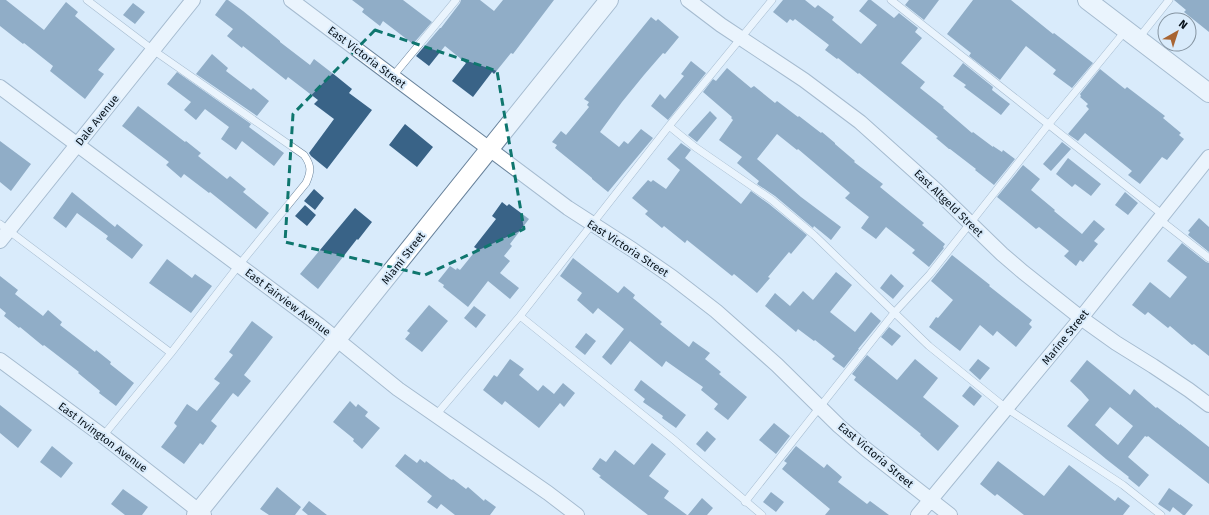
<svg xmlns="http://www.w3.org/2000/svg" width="1209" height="515" viewBox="0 0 1209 515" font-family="'Fira Sans',sans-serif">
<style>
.building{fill:#396387;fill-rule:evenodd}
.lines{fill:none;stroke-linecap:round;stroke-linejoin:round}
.service-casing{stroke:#68829b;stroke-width:8}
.minor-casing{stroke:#68829b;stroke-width:16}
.tertiary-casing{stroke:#68829b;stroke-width:20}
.service{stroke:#fff;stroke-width:7}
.minor{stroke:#fff;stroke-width:14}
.tertiary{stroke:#fff;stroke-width:18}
.marked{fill:none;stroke:#0f766e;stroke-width:3;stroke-dasharray:8 5;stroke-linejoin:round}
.labels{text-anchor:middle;stroke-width:4;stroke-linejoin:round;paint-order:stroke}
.street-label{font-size:11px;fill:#071119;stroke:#d9ebfb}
</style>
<rect width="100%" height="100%" fill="#d9ebfb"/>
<path class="building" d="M0 0H6L44 30 66 2 78 12 75 16 115 49 98 70 104 74 85 99 50 71 53 66 24 43 23 44 0 26Z
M226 0H228L243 11 280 41V42L310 65 314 59 336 76 352 89 349 93 372 110 327 169 311 156 309 153 334 119 314 104 318 100 288 77 286 80 243 46 242 48 227 36 233 29 215 15Z
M352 0H403L432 22 413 44 383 21 380 26 362 12 364 9Z
M461 0H480L494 11 503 0H554L513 54 511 53 494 74 492 72 473 97 452 81 466 63 445 46 429 66 416 56 440 28H441L460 3Z
M783 0H805L815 8 818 5 834 17 832 20 861 44 877 25 859 11 868 0H871L894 18 899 13 918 28 915 32 922 38 901 63 925 82 920 88 944 107 943 108 972 133 973 132 993 147V146L1002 152 1003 150 1015 159 994 185 975 170 976 169 950 149H949L936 138 938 137 859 73 858 74 838 58 837 59 825 50 829 45 795 19 793 21 790 19 787 23 773 12Z
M909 0H939L924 20 905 5Z
M973 0H1011L1053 34 1054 33 1093 63 1072 88 1053 74 1056 70 1026 46 1000 80 969 56 971 53 947 34Z
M1174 0H1209V32L1184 12 1186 10Z
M133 3 145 12 135 24 123 15Z
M651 17 656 21 658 19 679 37 665 54 663 53 644 75 622 102 600 132 619 147 624 141 628 144 641 129 653 138 608 192 592 179V178L555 148 557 145 552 142 561 131 566 135 589 107 587 105 589 102 584 99Z
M212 54 228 68 226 71 251 90 253 88 269 101 257 116 196 74Z
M691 61 706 73 668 120 651 106 660 94 665 99 684 76 681 74Z
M963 63 993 87 992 90 1010 104 1001 115 964 87 966 85 953 76Z
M727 68 751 88 754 86 775 103 777 101 798 117 799 116 821 133 822 132 835 143V144L855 161 854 162 883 184 880 187 924 223 922 225 945 244 943 247 944 248 929 267 912 253 915 250 886 227 876 239 861 228 869 217 845 198 850 193 798 149 797 150 777 134 757 159 801 197 841 227 831 240 814 226 813 228 775 196 757 184 759 181 737 163 742 157 719 140 733 120 731 118 732 117 703 92 713 79 716 81Z
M1100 69 1125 89 1127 87 1165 116 1163 118 1181 133 1179 135 1184 139 1167 160 1162 157 1140 184 1128 175 1132 171 1085 133 1078 141 1068 134 1089 109 1086 106 1088 104 1080 97 1081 96 1080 94Z
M177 72 251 124 249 127 284 153 274 166 242 141 236 150 221 139 229 127 205 109 196 120 184 110 191 102 167 84Z
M138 106 185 142 186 141 201 153 198 156 227 179 230 176 246 189 243 192 269 213 256 229 210 192 209 193 184 174 181 178 166 165 169 162 122 126Z
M710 111 717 118 697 142 688 135Z
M405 124 433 147 417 167 389 145Z
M0 141 31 164 11 191 0 182Z
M1062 142 1071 149 1051 171 1043 164Z
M681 143 691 150 685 158 741 204 751 191 769 204 807 235 791 254 789 252 768 277 770 278 757 293 734 274 732 276 687 240 685 243 664 226 662 228 645 214 648 211 632 198 648 180 651 182 653 180 666 189 680 170 667 159Z
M1068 158 1101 184 1091 196 1075 184 1072 187 1056 174Z
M1023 165 1040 179 1031 190 1055 210 1054 211 1082 234 1094 220 1105 229 1094 241 1098 244 1083 262 1080 260 1076 266 1064 256 1069 251 1039 227 1036 229 997 197Z
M314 189 324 198 315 210 304 201Z
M72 192 115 227 117 224 143 245 132 259 106 239 108 236 77 213 66 228 53 218Z
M1125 192 1138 203 1128 215 1115 205Z
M502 202 507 206 509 204 529 219 510 244 512 246 504 256 510 261 500 273 519 288 510 299 488 281 468 307 443 287 444 285 438 281 450 266 456 270 457 268 460 270 477 249 474 247 496 219 492 216Z
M305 205 316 215 307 226 295 216Z
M355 208 372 222 358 240 357 239 318 289 300 274Z
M1199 218 1209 227V252L1188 235 1190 232 1188 231Z
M1182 243 1206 262 1209 263V356L1194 344 1192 345 1170 326 1168 328 1148 312 1145 315 1132 305 1150 282 1170 298 1187 277 1167 261Z
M952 255 990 285 989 286 1032 320 1029 324 1032 327 1016 347 997 331 993 336 980 325 960 351 929 327 936 317 938 318 953 300 931 281Z
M573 258 618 293 624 286 635 295 633 298 662 322 660 324 689 347 693 341 710 353 705 359 721 372 719 374 747 397 728 420 714 409 718 404 701 390 703 387 666 361 662 367 630 341 611 365 602 357 624 329 598 308 593 314 577 300 582 293 560 276Z
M167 259 192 278 195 274 212 286 191 313 149 283Z
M836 272 852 285 830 312 855 332 871 312 881 321 858 349H859L844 368 832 359 835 356 815 340 814 341 798 329 796 332 765 306 775 293 790 306 803 291 813 300Z
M891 274 904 286 893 299 880 288Z
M0 276 18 290 15 294 43 316 48 310 62 322 60 325 95 352 96 350 111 362 110 364 134 383 116 406 99 393 100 391 78 373 79 372 44 345 43 346 20 327 19 328 4 316 6 313 0 308Z
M429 305 448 321 422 352 405 339 410 333 407 331Z
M474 306 486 315 476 328 464 318Z
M252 321 273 337 244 375 251 381 238 397 233 393 211 421 217 426 203 445 200 443 184 464 161 447 177 426 174 423 187 404 197 411 220 383 214 379 233 355 229 352Z
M889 327 901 336 892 346 881 337Z
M586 333 596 341 585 355 575 347Z
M867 355 897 380 915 359 938 378 923 397 959 426 938 451 920 435 921 434 854 380 856 377 852 374Z
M510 359 524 369 519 375 538 391 543 385 554 394 563 383 575 393 564 407 560 403 539 428 505 401 502 405 483 390 494 375 497 377Z
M978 359 990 368 980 380 969 370Z
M1087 360 1130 395 1134 389 1156 408 1157 407 1180 425V424L1209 447V484L1148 436 1147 437 1145 436 1128 457 1149 475 1139 487 1128 478 1129 477 1106 459 1067 426 1089 400 1081 391 1070 381ZM1110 407 1133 426 1118 445 1095 425Z
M641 380 686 415 676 428 662 418 663 416 643 402 645 399 634 390Z
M970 386 982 396 974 406 962 396Z
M350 401 356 407 358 404 368 412 365 416 380 428 362 449 353 441 354 439 333 422Z
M0 405 32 430 18 448 0 433Z
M774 423 790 436 776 454 759 440Z
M707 431 716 439 705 452 696 444Z
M652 443 666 454 649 476 669 491 664 498 687 515H648L599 477 601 476 592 469 600 458 606 462 615 450 634 465Z
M52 446 73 463 61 478 40 462Z
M796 446 824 468 827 464 842 477 838 482 867 504 870 501 889 515H825L830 509 782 469 787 463 784 461Z
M405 454 417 463 420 459 425 463 426 461 450 479 452 480 453 479 466 489 468 487 484 501 485 499 496 507 490 515H455L441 504 437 509 427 502 432 496 395 466Z
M998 461 1044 496 1069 465 1115 501 1118 497 1130 506 1123 515H1024L997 494 995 496 980 484Z
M277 487 301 507 295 515H269L260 509Z
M1169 488 1193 505 1185 515H1183L1173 507 1170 512 1158 504Z
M123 489 148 507 142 515H125L111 504Z
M771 492 784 502 776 512 763 502Z
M702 498 713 508 707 515H688Z
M309 501 327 515H308L302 510Z"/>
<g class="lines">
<g class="service-casing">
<path id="service" d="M87 0 153 50 304 155C312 166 311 172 306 183L239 265 171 353 103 436
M891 0 1163 215
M1138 39 1169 0
M393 76 456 0
M669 126 695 147 772 200 814 235 929 346 1006 408 1123 485 1161 515
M1159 219 1209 258
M0 224 171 353
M520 316 673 439 762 515
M436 415 520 316 669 126 772 0
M745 502 894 313 930 274 1048 125 1126 30"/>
</g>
<g class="minor-casing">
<path id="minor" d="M291 0 568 208 633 250 672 277 716 311 777 365 839 426 867 450 950 515
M688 0 721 25 804 80 860 122 937 191 1002 254 1023 272 1081 318 1116 343 1153 366 1189 390 1209 405
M0 87 319 325 398 389 548 493 577 515
M0 241 193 0
M0 360 103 436 204 515
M918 515 1081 318 1209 157"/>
</g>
<g class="tertiary-casing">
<path id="tertiary" d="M1087 0 1209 93
M196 515 609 0"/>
</g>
<use href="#service" class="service"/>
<use href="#minor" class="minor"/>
<use href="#tertiary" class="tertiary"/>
</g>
<path d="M0 0H1209V515H0ZM375 30 497 71 524 229 425 275 285 242 293 114Z" fill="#d9ebfb" fill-opacity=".55" fill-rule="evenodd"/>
<path class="marked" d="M375 30 497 71 524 229 425 275 285 242 293 114Z"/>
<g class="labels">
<g class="street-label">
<text transform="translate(367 57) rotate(37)" y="4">East Victoria Street</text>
<text transform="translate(97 120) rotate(-51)" y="4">Dale Avenue</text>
<text transform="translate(949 203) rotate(44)" y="4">East Altgeld Street</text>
<text transform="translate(628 248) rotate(33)" y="4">East Victoria Street</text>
<text transform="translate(403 258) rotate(-52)" y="4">Miami Street</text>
<text transform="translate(288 302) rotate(37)" y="4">East Fairview Avenue</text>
<text transform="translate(1065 337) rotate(-51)" y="4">Marine Street</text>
<text transform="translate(103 437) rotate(37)" y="4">East Irvington Avenue</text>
<text transform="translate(876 455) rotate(40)" y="4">East Victoria Street</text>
</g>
</g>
<g transform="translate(1177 32) rotate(39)"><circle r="19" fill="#d9ebfb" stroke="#8594a1"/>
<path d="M0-3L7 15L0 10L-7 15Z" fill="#a86533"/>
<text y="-6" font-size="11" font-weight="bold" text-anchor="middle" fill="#071119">N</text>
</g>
</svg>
